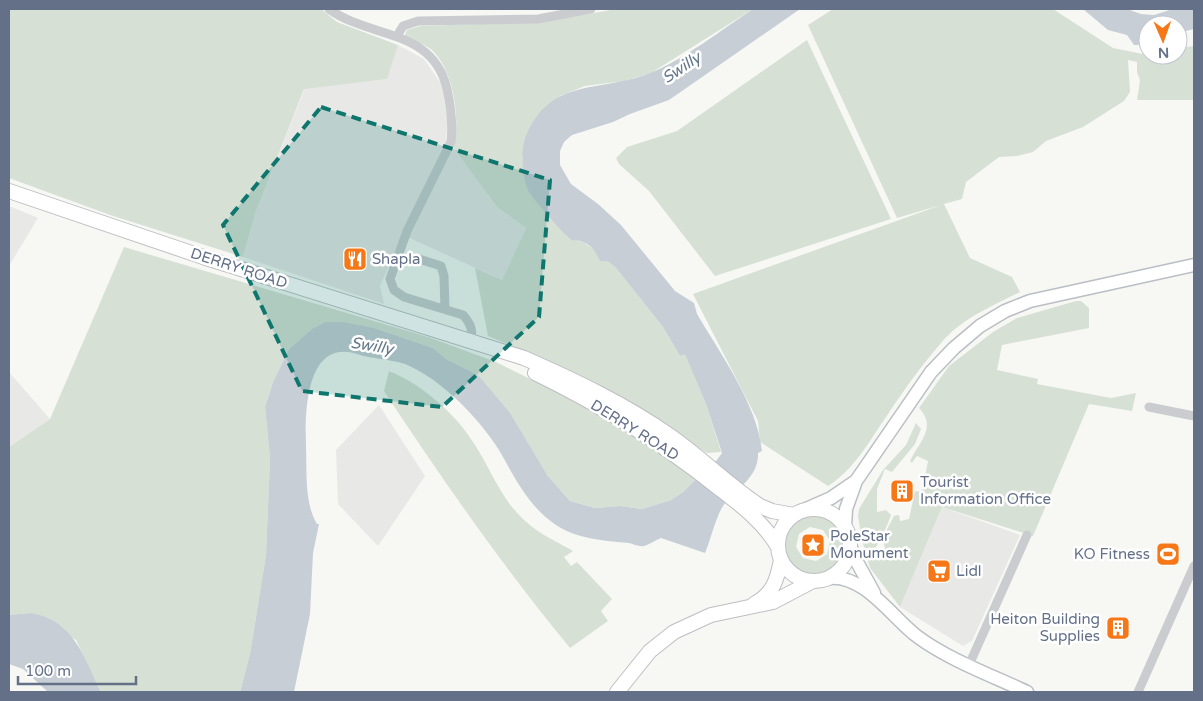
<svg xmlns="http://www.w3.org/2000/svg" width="1203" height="701" viewBox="0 0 1203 701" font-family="'Varela Round',sans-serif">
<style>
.built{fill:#e8e8e7}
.green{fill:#d7e0d5;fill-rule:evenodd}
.water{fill:#c7ced5}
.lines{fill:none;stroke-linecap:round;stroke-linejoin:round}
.secondary-casing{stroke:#bbbec5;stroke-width:15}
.primary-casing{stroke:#bcbec3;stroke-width:16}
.minor{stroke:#caccd0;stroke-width:9}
.secondary{stroke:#fff;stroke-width:12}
.primary{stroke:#fff;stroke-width:14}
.marked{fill:#0f766e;fill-opacity:0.2;stroke:#0f766e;stroke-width:4;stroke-dasharray:10 6;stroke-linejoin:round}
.labels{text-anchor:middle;stroke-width:5;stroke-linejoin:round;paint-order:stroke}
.poi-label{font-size:15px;fill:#637088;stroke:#fff;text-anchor:start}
.street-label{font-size:15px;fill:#637088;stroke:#fff}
.water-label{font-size:16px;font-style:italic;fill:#64798b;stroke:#fff}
</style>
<rect width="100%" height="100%" fill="#f7f8f4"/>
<path class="built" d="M398 45 424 59 442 85 448 120 446 139 462 156 497 207 526 228 502 280 403 235 380 286 384 304 243 257 255 214 305 88 386 79Z
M9 206 38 218 9 266Z
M9 372 50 419 9 447Z
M379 405 425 476 378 546 338 504 336 450Z
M942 507 1020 535 972 641 963 646 900 607Z"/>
<path class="green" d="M9 9H321L337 22 398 45 387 79 304 89 255 214 243 257 110 215 9 178Z
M616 9H753L651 73 624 81 585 86 560 96 522 158 529 191 572 239 583 242 595 250 600 261 609 262 616 268 663 327 680 356 685 353 706 404 721 452 707 453 608 391 543 359 488 336 475 268 502 280 526 228 497 207 453 147C461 120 454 71 432 50 425 44 412 41 404 37L407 30 420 26 544 22Z
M833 9H1053L1113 48 1148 55H1178V48L1194 46V100H1137L1140 80 1137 72V62L1128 60 1130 92 1124 101 1083 127 1046 141 1033 152 1017 156 999 157 966 182 962 199 944 204 970 258 1012 277 1020 292C992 306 961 319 941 343 922 365 904 390 888 414 870 440 855 469 828 486L760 442 758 421 693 294 941 205 897 218 808 25Z
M807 40 891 219 715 276 649 191 619 164 616 158 627 147 677 131Z
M124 247 428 337 496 362 621 424 681 466 695 480 683 492 671 500 642 509 620 506 595 508 570 501 547 475 478 375 446 359 433 348 374 328 312 329 289 349 273 382 265 407 270 458 266 555 250 654 240 692H101L76 640 30 613 9 615V447L50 419Z
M1076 301H1081L1089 308V328L1002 345 997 370 1038 379 1037 384 1111 398 1136 393 1132 411 1089 404 1033 536 942 507 900 607 870 568 862 540 858 516 859 509 883 470 906 445 916 423 921 429 915 444 892 472 885 469 877 489V512L886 510 891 515C887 526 882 538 876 547L878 552H883L885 548C881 537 889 526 894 516L899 515 900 521 909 519 915 491 922 492 928 461 917 456 912 463 910 461C918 443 938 428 919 408L949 366 993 332 1017 318Z
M389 371C423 385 456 414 475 445 488 465 497 488 512 507 533 532 547 536 573 551L564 557 571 566 577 562 612 599 601 611 608 621 570 648C503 567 442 479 384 391Z
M810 515C849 514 855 568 818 573 781 579 771 525 810 515ZM810 527 823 530 830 541 827 554 816 561 803 558 796 547 799 534Z"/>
<path class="water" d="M753 9H800L669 100 630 114 613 122 572 135 564 142 560 151V165L571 184 598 204 621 225 675 291 694 303 697 314C721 355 757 404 762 451L758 453C759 478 736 488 723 506 715 519 711 539 705 553L661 538C655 540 649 545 644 546 639 547 633 544 629 543 605 541 577 539 556 525 528 506 515 478 499 450 479 418 440 378 405 364 389 359 372 359 357 354 305 338 305 414 306 446 307 470 304 503 317 524H319L313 553 310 614 295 687 294 692H240L250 654 266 555 270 458 265 407 273 382 289 349 312 329 326 322H343L374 328 433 348 446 359 478 375 510 413 547 475 570 501 595 508 620 506 642 509 671 500 683 492 695 480 700 483 722 453 706 404 685 354 680 356 663 327 616 268 609 262 600 261C596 253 593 246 583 242 580 240 575 241 572 240 565 236 534 200 529 192 522 179 520 149 526 136 551 76 601 93 650 73 682 61 724 28 753 9Z
M1083 9H1127L1141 14 1154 15 1173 9H1194V29L1178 33V25H1148V38L1138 45H1134L1127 35 1108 30Z
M30 613C73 619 84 657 101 692H48L23 669 9 664V615Z"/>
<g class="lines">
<g class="secondary-casing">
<path id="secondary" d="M806 509 831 498 856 481
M845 527 846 509 856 481 931 372 954 348 980 326 1005 311 1030 301 1194 265
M850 545 857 562 874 593
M828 578C864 573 893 619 918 637 949 660 993 676 1027 692"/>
</g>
<g class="primary-casing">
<path id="primary" d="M9 191 206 258 524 358C574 380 625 404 669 435 701 457 728 485 760 506L772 511 794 515
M535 373C601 405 658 440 716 486 738 503 763 521 778 547
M778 545a36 36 0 1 1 72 0a36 36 0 1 1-72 0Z
M754 604C773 594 777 580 781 560
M617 692 650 651 674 632 711 615 773 602 813 581"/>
</g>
<path class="minor" d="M329 9C370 39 433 28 447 89 451 107 453 124 451 142L407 231 390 279 394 290 404 297 463 315C471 324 473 330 471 342
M397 36 403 26 418 21 538 19 591 9
M419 259 441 266 444 276 445 309
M1149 407 1194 416
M969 665 1027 535
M1138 692 1194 566"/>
<use href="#secondary" class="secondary"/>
<use href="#primary" class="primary"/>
</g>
<path class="marked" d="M321 107 550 180 539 317 442 407 302 391 223 225Z"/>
<defs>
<g id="restaurant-square" transform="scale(1.25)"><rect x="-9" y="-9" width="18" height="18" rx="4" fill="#f57717" stroke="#fff"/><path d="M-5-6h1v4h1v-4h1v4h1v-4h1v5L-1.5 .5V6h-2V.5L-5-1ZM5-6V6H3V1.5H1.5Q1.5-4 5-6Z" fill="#fff"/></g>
<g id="building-square" transform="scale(1.25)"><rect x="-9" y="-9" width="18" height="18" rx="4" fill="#f57717" stroke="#fff"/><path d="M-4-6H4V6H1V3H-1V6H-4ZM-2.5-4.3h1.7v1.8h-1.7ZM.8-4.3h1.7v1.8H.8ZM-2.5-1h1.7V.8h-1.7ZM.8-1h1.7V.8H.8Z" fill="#fff"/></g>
<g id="sight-square" transform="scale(1.25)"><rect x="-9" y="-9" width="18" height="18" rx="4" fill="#f57717" stroke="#fff"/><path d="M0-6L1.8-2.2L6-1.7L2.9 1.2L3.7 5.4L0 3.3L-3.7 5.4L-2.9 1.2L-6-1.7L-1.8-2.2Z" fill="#fff"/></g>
<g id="stadium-square" transform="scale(1.25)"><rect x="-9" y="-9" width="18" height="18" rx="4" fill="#f57717" stroke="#fff"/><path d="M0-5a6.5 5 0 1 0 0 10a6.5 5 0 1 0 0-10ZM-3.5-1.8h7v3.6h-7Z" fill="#fff"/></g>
<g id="supermarket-square" transform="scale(1.25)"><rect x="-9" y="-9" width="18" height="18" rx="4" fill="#f57717" stroke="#fff"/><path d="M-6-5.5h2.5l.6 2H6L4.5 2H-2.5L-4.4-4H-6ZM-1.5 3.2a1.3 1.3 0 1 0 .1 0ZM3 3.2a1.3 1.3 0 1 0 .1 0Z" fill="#fff"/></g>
</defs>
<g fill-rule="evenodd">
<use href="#restaurant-square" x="355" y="259"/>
<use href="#building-square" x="902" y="491"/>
<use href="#sight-square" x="813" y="545"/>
<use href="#stadium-square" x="1168" y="554"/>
<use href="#supermarket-square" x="939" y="571"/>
<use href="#building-square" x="1118" y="628"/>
</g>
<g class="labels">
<g class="poi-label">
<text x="372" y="264">Shapla</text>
<text x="920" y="487">Tourist<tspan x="920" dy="17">Information Office</tspan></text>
<text x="830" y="541">PoleStar<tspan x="830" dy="17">Monument</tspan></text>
<text x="1150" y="559" text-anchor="end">KO Fitness</text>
<text x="956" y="576">Lidl</text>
<text x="1100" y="624" text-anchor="end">Heiton Building<tspan x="1100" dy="17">Supplies</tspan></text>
</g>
<g class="street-label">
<text transform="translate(239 268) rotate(18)" y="5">DERRY ROAD</text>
<text transform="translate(635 430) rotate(32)" y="5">DERRY ROAD</text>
</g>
<g class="water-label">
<text transform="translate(681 67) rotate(-34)" y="6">Swilly</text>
<text transform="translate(372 345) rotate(9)" y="6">Swilly</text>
</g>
</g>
<rect width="1203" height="701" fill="none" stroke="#637088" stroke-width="20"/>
<g transform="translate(1163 40) rotate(178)"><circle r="24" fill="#ffffff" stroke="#c1c6cf"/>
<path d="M0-4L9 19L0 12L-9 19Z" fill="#f57717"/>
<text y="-8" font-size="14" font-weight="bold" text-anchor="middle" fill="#637088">N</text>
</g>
<path d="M18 676v8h118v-8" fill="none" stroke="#637088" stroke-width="2.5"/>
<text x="25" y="676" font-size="15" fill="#637088" stroke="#ffffff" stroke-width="4" paint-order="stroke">100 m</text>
</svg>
